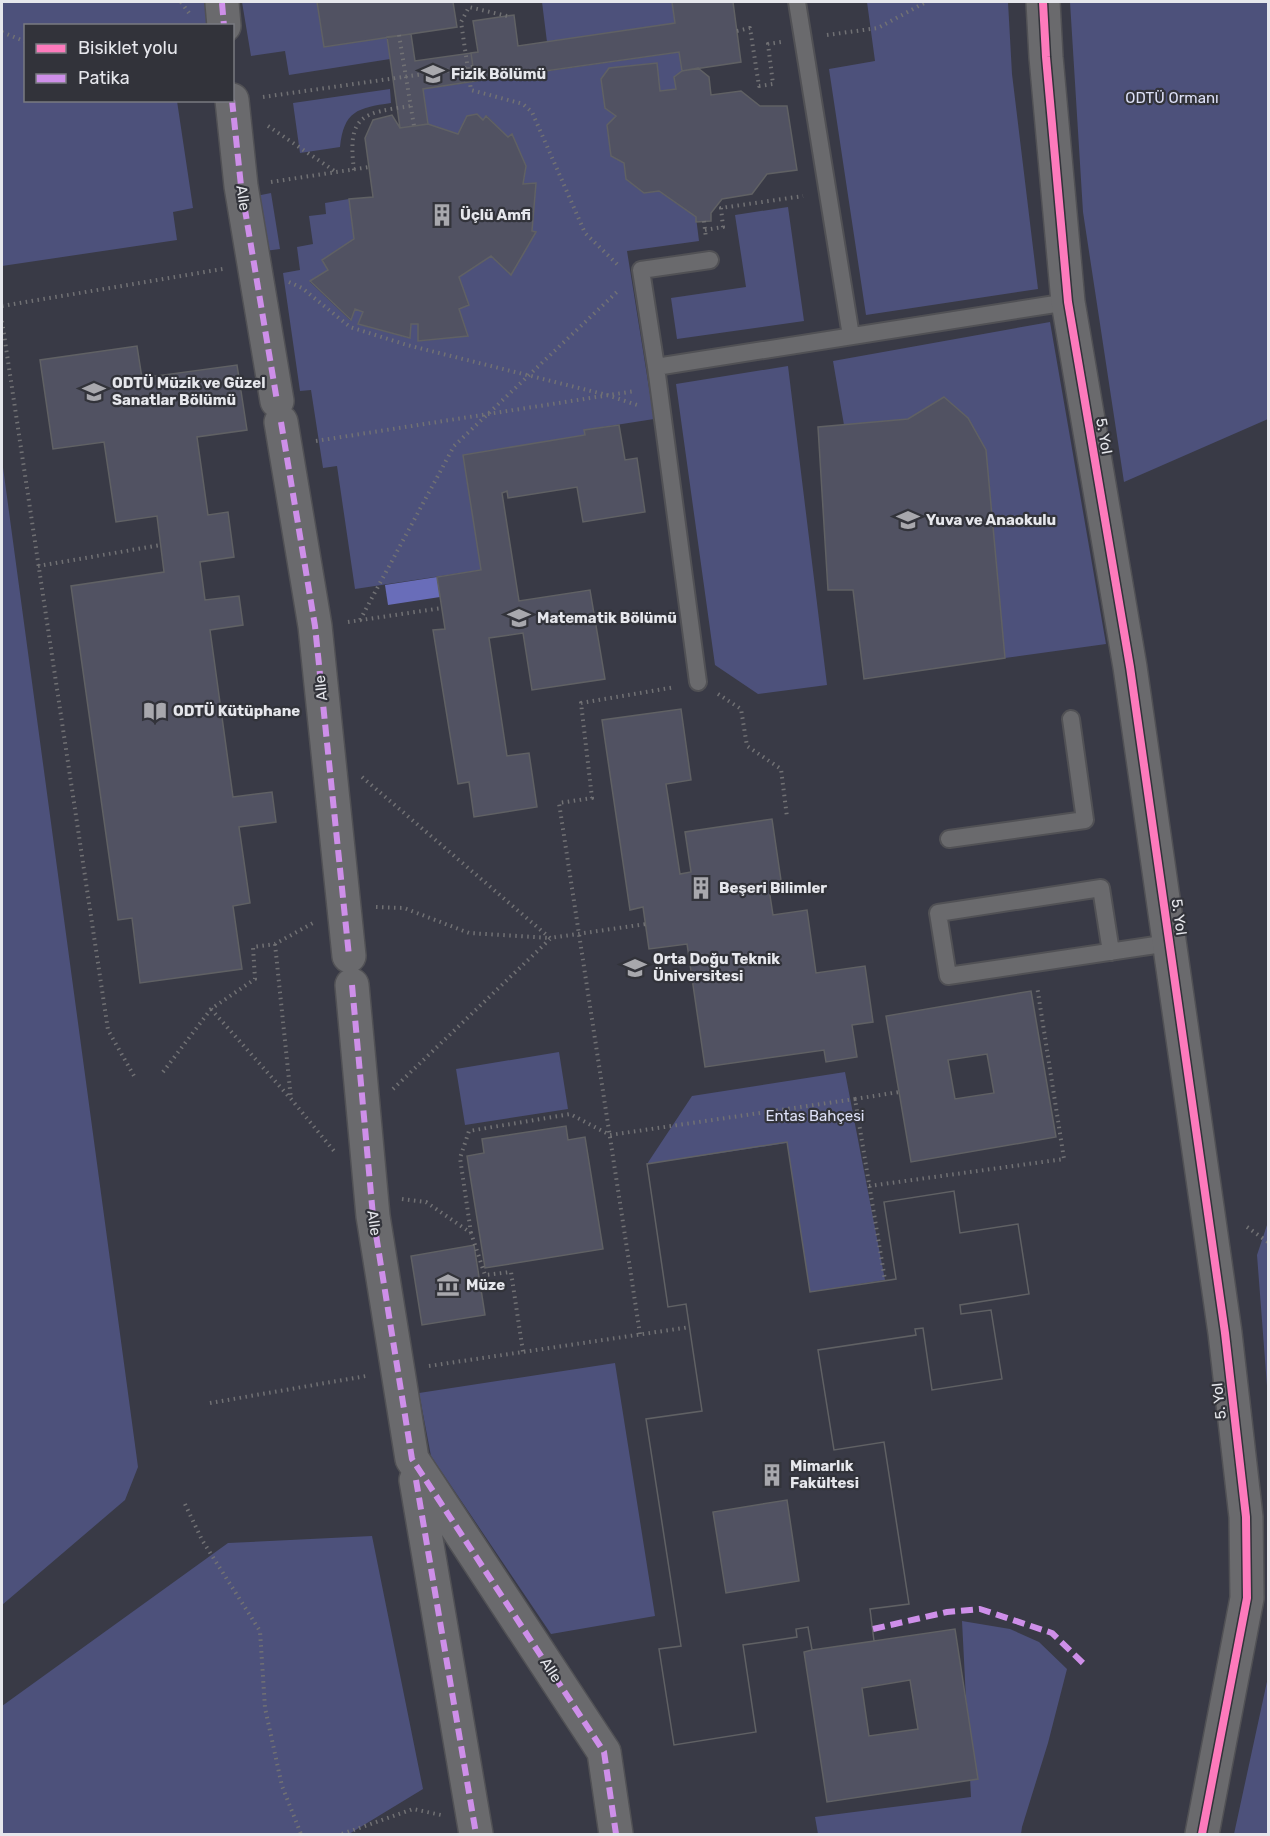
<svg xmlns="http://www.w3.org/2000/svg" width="1270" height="1836" viewBox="0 0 1270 1836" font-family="Rubik,sans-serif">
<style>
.built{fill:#393a46;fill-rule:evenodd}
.green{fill:#4d517b}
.water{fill:#696db9}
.building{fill:#515262;stroke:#606164;stroke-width:1.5;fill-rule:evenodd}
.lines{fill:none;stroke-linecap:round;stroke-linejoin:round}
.lane-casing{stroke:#515155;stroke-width:20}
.street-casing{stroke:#515155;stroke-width:36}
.path{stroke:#717174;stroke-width:4;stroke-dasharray:1.5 4.5;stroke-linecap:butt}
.lane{stroke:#6a6a6d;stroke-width:16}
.street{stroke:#6a6a6d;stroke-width:33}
.quiet{stroke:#ce8fe9;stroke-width:6;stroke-dasharray:12 6;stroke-linecap:butt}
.cycleway-casing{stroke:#32333a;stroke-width:11}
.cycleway{stroke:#fd7abc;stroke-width:8}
.labels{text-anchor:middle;stroke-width:4.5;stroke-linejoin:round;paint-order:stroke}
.poi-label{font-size:15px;font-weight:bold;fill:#e6e7ec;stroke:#32333a;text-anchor:start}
.park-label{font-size:15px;fill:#dee1f8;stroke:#32333a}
.street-label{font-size:15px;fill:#e6e7ec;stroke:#32333a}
</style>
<rect width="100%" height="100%" fill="#343438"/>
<path class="built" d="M2 2H1268V1834H2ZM26 26H232V100H26Z"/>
<path class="green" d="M2 2H209L212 25 26 26V100L177 101 193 208 173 212 177 240 2 266Z
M242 2H317L324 46 387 37 390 59 289 75 285 51 251 56Z
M542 2H672L675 23 547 42Z
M867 2H1008L1012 74 1038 289 866 315 829 69 875 61Z
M1070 2H1268V419L1124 482 1083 212Z
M679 52 682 71 674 77 676 89 660 91 657 63 609 68 601 79 605 108 616 116 607 125 611 156 624 163 626 179 644 193 659 191 696 217 699 241 627 251 654 419 584 430 585 435 464 455 481 570 355 589 337 466 323 468 311 390 300 391 283 273 300 270 297 247 313 244 309 216 326 214 325 203 349 199 354 239 322 260 328 270 310 282 350 320 355 309 363 312 359 324 409 338 411 324H418L419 341 468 336 459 309V277L491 256 511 274 536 232 532 231 536 183 523 184 526 166 512 134 508 137 487 116 483 120 477 114 467 116 458 134 428 124 423 89Z
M390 89 391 103C357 108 344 111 340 147L300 153 293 103Z
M271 193 280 249 265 251 256 196Z
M788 207 804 321 677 339 671 298 746 287 735 215Z
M1050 322 1106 644 1005 658 986 450 968 418 944 397 908 419 844 425 833 361Z
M788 366 827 685 758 694 715 665 676 384Z
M2 460 138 1467 125 1500 2 1605Z
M559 1052 568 1109 465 1125 456 1069Z
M845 1072 885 1280 810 1292 787 1143 647 1164 692 1096Z
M1268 1222V1399L1257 1255Z
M615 1363 655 1616 551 1634 431 1456 419 1393Z
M372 1536 423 1789 349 1834H2V1706L228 1543Z
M962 1621 1010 1629 1039 1642 1067 1669 1048 1743 1022 1827 1021 1834H818L815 1817 971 1797Z
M1268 1677V1834H1234Z"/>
<path class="water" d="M437 577 440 597 388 605 385 585Z"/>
<path class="building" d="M317 2H453L457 27 324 47Z
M672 2H733L741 62 682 71 679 52 475 81 471 53 478 52 473 21 514 15 518 46 675 23Z
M411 34 415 61 471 53 475 81 423 89 428 124 400 128 387 37Z
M657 63 660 91 676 89 674 77 682 71 698 68 709 77 711 95 741 91 760 106H787L797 170 767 174 752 194 722 199 711 213V221L696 222V217L659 191 644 193 626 179 624 163 611 156 607 125 616 116 605 108 601 79 609 68Z
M477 114 483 120 486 116 508 137 512 134 526 166 523 184 536 183 532 231 536 232 511 275 491 256 459 277 469 305 459 309 468 336 418 341V324H411L410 338 358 324 363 312 355 309 351 320 310 281 328 270 322 260 354 239 349 199 373 197 365 138 373 120 392 115 400 128 428 124 458 134 467 116Z
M137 346 142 378 237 365 247 430 197 437 208 515 228 512 234 557 200 562 205 600 239 596 243 625 210 630 233 797 272 792 276 822 239 827 250 903 233 906 242 969 140 983 132 918 118 920 71 586 164 572 157 516 116 522 104 442 53 449 40 360Z
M944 397 968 418 986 450 1005 658 864 679 853 590H828L818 427 908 419Z
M619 425 625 460 637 458 645 512 583 522 577 487 508 498 507 491 502 493 519 601 590 590 605 679 532 690 523 633 489 638 507 756 529 753 537 807 474 817 469 782 458 784 433 630 445 629 437 577 481 570 463 455 585 435 584 430Z
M681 709 691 780 666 784 680 874 691 872 685 832 772 819 782 887 769 889 773 915 807 910 816 973 865 966 873 1022 852 1025 857 1057 826 1062 824 1050 705 1067 687 944 649 949 643 907 630 910 602 720Z
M1031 991 1056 1137 911 1162 886 1016ZM987 1054 994 1093 955 1099 948 1060Z
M566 1126 568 1140 585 1137 603 1249 485 1268 467 1156 484 1153 482 1139Z
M787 1142 810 1292 896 1279 884 1202 954 1191 960 1233 1018 1224 1029 1294 960 1305 961 1314 991 1310 1002 1379 932 1390 923 1328 915 1329 916 1335 818 1350 834 1450 884 1442 909 1604 870 1609 874 1641 955 1629 978 1779 827 1802 804 1652 812 1650 808 1627 796 1629 797 1637 743 1645 756 1732 674 1745 659 1649 681 1646 646 1419 702 1411 686 1304 668 1307 647 1164ZM787 1500 799 1581 726 1593 713 1512ZM910 1680 918 1729 869 1736 862 1688Z
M787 1142 810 1292 896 1279 884 1202 954 1191 960 1233 1018 1224 1029 1294 960 1305 961 1314 991 1310 1002 1379 932 1390 923 1328 915 1329 916 1335 818 1350 834 1450 884 1442 909 1604 870 1609 874 1641 812 1650 808 1627 796 1629 797 1637 743 1645 756 1732 674 1745 659 1649 681 1646 646 1419 702 1411 686 1304 668 1307 647 1164Z
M474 1245 485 1315 422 1325 411 1256Z"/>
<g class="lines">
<g class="lane-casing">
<path id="lane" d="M797 2 851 336
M656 367 641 270 710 260
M698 682 656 367 1068 302
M949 839 1085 820 1071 719
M1111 952 1101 888 938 913 948 976 1169 943"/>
</g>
<g class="street-casing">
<path id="street" d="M1043 2 1046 57 1068 302 1130 667 1225 1333 1246 1517 1247 1598 1202 1834
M222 3 224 26
M232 100 241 186 277 401
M281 422 315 626 349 956
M352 985 373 1216 412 1459 604 1752 616 1834
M416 1480 476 1834"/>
</g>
<path class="path" d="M181 2 189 13
M507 16 469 7 461 22 471 90 523 104 532 112 585 233 618 265
M737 31 750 28 759 86 773 84 768 44 781 42
M2 32 26 42
M399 35 414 126
M827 35 878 28 926 2
M263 97 473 67
M268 126 336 172
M354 170C347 115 362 113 411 106
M271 182 369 167
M704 221 706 238
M705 230 723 227 721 208 803 196
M289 282 302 288 350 327 407 345 607 395 637 405
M2 306 223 269
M2 321 108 1030 134 1076
M316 441 635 391
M38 566 161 545
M360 620 454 446 619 290
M348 622 442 608
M718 694 741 709 747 746 781 769 787 817
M362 777 550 938 646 924
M376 907 404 908 469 933 550 938
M275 944 291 1099
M211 1009 291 1099 334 1151
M163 1072 211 1009 255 979 253 947 275 944 313 923
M393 1089 550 939
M855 1099 899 1092
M869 1186 1064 1159 1037 986
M402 1199 426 1202 471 1233 485 1275 511 1272 523 1352
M1247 1227 1268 1242
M471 1233 460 1158 469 1131 570 1114 610 1135 855 1099 885 1280
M640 1334 559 803 592 798 581 703 675 687
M429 1366 690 1327
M210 1403 366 1376
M185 1504 202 1540 260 1631 265 1708 282 1786 301 1834
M342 1834 413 1809 441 1815"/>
<use href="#lane" class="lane"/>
<use href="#street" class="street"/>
<path class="quiet" d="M222 3 224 26
M232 100 241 186 277 401
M281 422 315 626 349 956
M352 985 373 1216 412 1459 604 1752 616 1834
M416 1480 476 1834
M873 1629 947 1612 980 1609 1052 1633 1086 1666"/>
<g class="cycleway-casing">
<path id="cycleway" d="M1043 2 1046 57 1068 302 1130 667 1225 1333 1246 1517 1247 1598 1202 1834"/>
</g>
<use href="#cycleway" class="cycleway"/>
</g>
<defs>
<g id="university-bare" transform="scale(1.8)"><path d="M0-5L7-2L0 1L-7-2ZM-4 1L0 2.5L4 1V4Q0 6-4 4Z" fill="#a8a8ad" stroke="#32333a" stroke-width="2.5" paint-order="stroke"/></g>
<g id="building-bare" transform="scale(1.8)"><path d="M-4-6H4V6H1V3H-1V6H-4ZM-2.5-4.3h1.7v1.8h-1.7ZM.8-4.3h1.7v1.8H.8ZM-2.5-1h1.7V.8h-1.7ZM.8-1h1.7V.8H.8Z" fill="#a8a8ad" stroke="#32333a" stroke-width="2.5" paint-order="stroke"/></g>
<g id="school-bare" transform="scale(1.8)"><path d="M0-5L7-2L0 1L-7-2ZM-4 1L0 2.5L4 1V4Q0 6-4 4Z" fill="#a8a8ad" stroke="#32333a" stroke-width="2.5" paint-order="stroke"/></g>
<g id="library-bare" transform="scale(1.8)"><path d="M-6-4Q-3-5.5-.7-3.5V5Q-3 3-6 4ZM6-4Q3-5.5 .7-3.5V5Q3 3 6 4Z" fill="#a8a8ad" stroke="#32333a" stroke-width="2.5" paint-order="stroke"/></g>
<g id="museum-bare" transform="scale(1.8)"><path d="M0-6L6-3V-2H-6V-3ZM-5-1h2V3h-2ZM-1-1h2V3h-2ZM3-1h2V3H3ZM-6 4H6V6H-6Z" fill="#a8a8ad" stroke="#32333a" stroke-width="2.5" paint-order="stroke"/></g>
</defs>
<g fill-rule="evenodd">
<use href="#university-bare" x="433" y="74"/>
<use href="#building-bare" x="442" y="215"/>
<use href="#university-bare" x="94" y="392"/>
<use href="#school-bare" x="908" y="520"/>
<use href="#university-bare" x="519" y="618"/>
<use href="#library-bare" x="155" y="711"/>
<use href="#building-bare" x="701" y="888"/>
<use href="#university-bare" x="635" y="968"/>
<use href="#museum-bare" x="448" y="1285"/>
<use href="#building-bare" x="772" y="1475"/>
</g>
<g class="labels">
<g class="poi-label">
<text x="451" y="79">Fizik Bölümü</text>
<text x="460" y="220">Üçlü Amfi</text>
<text x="112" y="388">ODTÜ Müzik ve Güzel<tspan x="112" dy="17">Sanatlar Bölümü</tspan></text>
<text x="926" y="525">Yuva ve Anaokulu</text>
<text x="537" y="623">Matematik Bölümü</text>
<text x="173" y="716">ODTÜ Kütüphane</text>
<text x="719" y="893">Beşeri Bilimler</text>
<text x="653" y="964">Orta Doğu Teknik<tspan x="653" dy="17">Üniversitesi</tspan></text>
<text x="466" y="1290">Müze</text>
<text x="790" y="1471">Mimarlık<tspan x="790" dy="17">Fakültesi</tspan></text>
</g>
<g class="park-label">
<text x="1172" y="103">ODTÜ Ormanı</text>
<text x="815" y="1121">Entas Bahçesi</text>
</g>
<g class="street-label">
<text transform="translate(243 198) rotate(82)" y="5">Alle</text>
<text transform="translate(1104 436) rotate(80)" y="5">5. Yol</text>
<text transform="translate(321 688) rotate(-96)" y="5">Alle</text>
<text transform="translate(1179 917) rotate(82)" y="5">5. Yol</text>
<text transform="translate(374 1223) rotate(82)" y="5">Alle</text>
<text transform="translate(1219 1401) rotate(-96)" y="5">5. Yol</text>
<text transform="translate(551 1670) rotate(57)" y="5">Alle</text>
</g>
</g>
<rect width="1270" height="1836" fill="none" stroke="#e6e7ec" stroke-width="6"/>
<rect x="24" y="24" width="210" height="78" fill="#32333a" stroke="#7a7b81" stroke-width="1.5"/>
<rect x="36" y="44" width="30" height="9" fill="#fd7abc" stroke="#7a7b81" stroke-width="1.5"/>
<text x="78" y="54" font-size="18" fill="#e6e7ec">Bisiklet yolu</text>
<rect x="36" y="74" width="30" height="9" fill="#ce8fe9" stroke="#7a7b81" stroke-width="1.5"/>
<text x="78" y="84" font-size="18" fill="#e6e7ec">Patika</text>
</svg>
